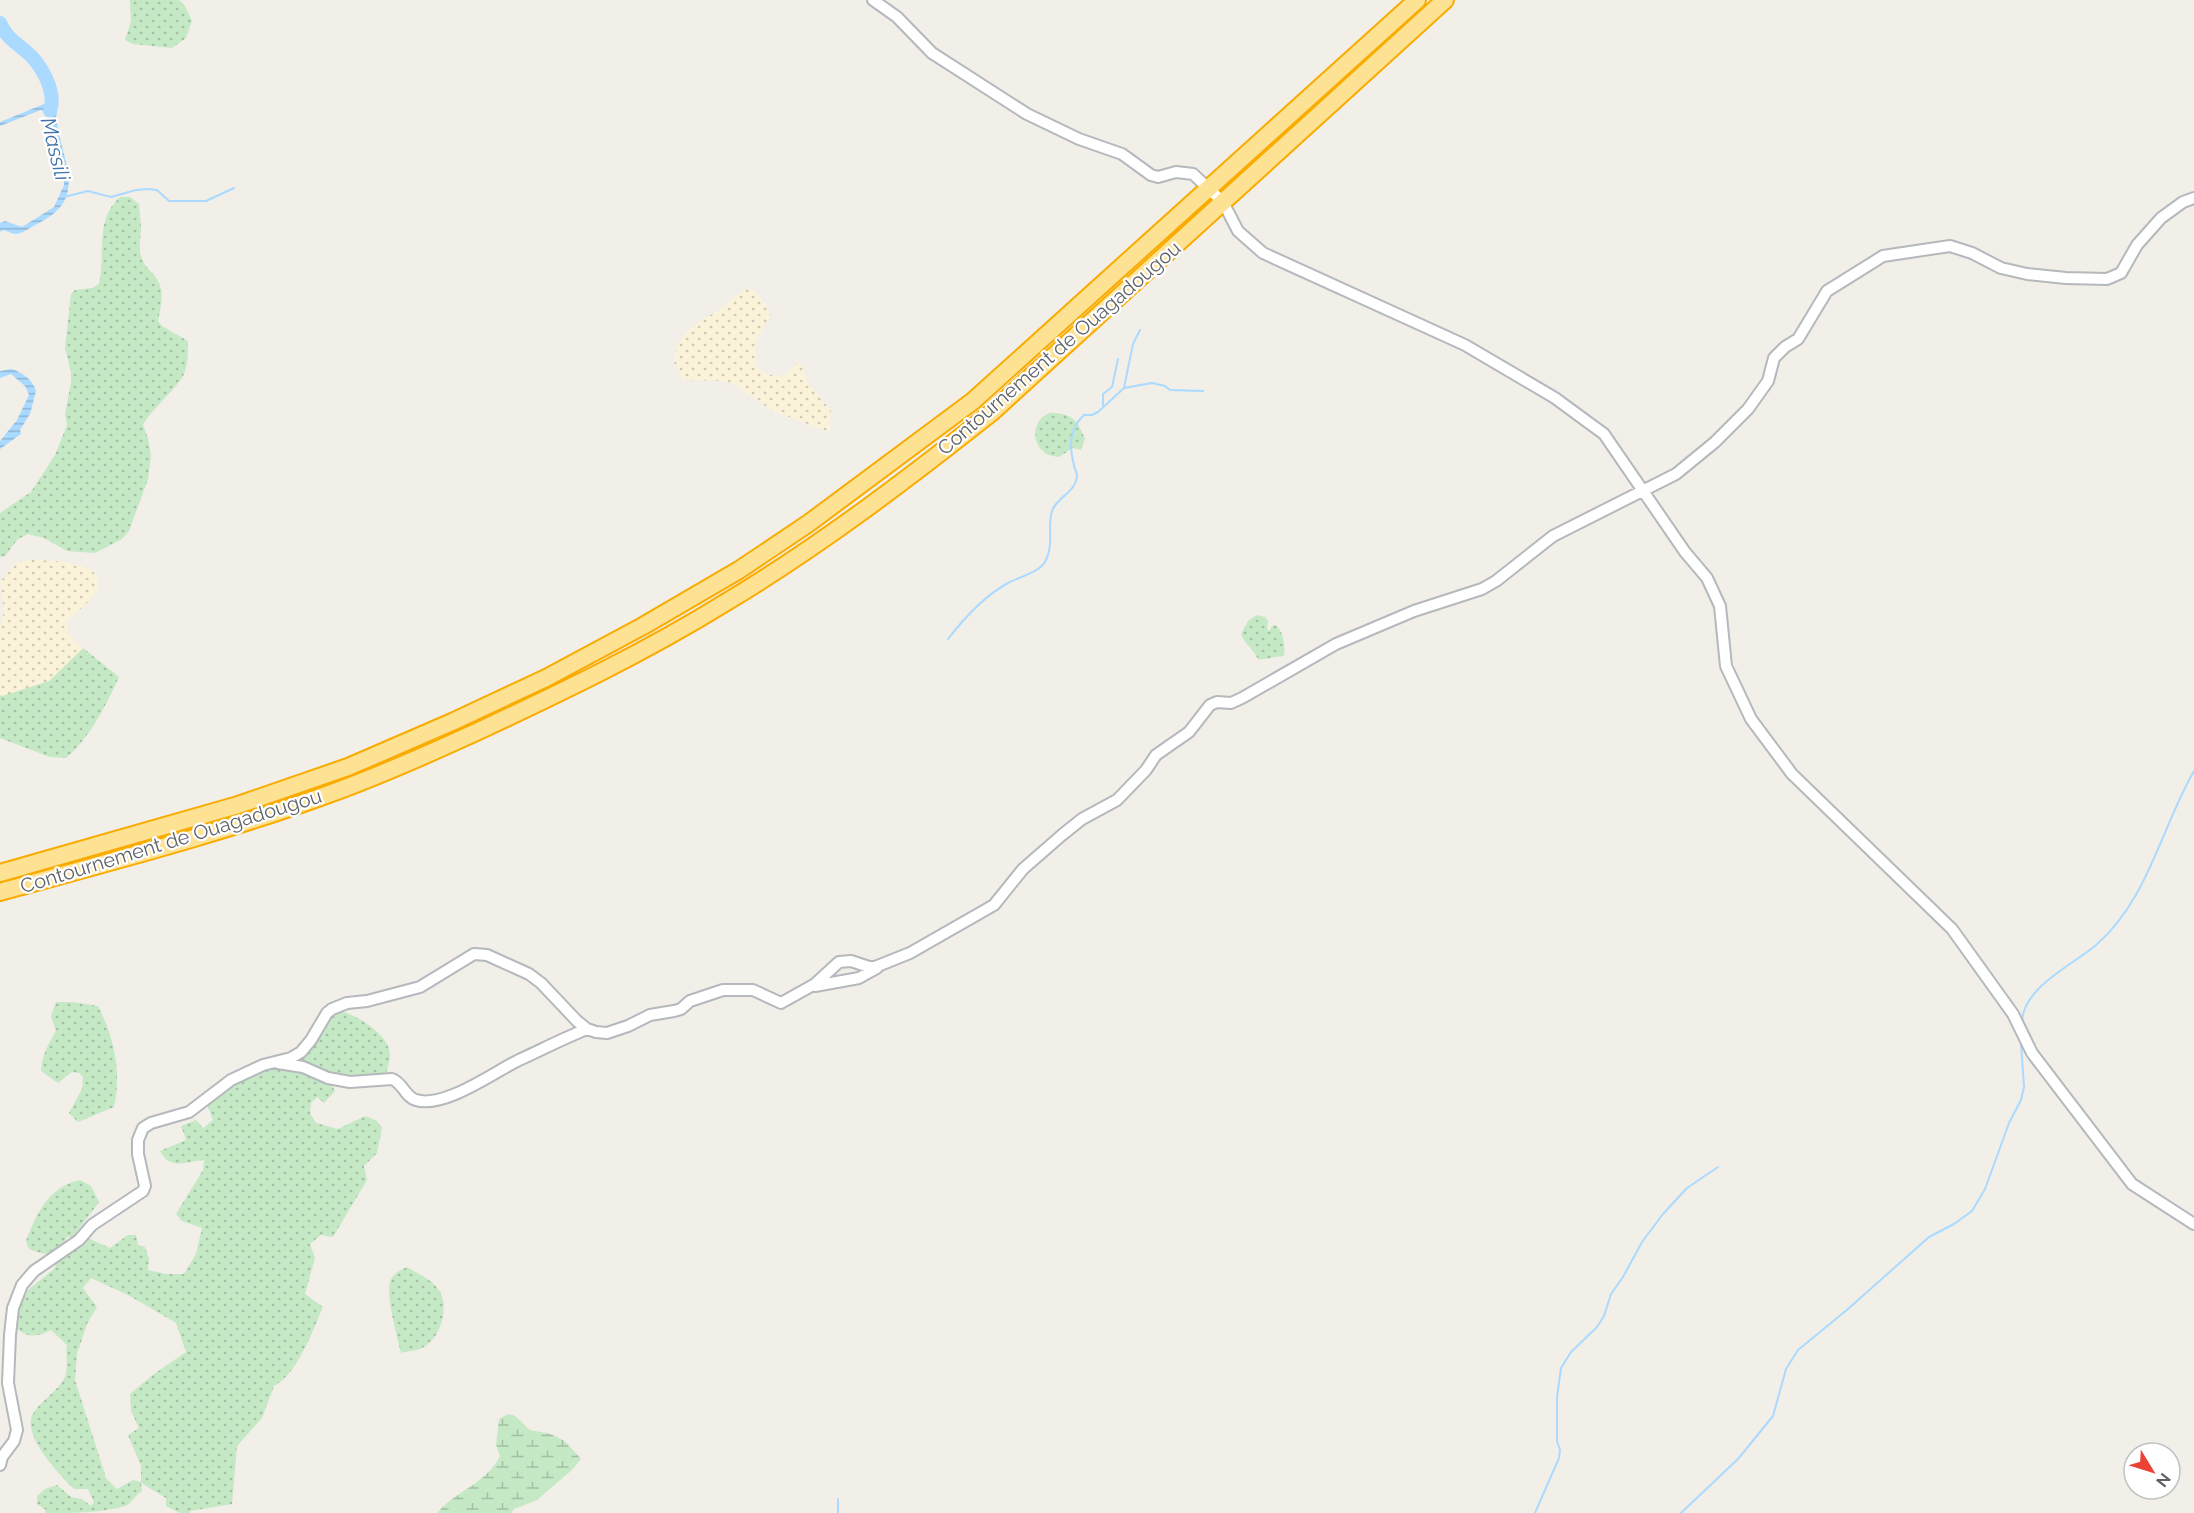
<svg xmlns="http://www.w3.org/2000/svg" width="2194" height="1513" viewBox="0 0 2194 1513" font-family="Raleway,sans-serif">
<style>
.grass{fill:url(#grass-dots);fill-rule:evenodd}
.wetland{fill:url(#wetland-marsh)}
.sand{fill:url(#sand-dots)}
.water{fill:url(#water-rules)}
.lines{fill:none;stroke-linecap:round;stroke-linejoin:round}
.stream{stroke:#aadaff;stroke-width:2}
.river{stroke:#aadaff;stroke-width:14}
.minor-casing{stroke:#b5b8bc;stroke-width:14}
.highway-casing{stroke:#f9ab00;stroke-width:20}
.minor{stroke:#fff;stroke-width:10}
.highway{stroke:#fde293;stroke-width:16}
.labels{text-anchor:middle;stroke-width:4.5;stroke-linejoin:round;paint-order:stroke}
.street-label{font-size:20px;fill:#5f6368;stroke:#fff}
.water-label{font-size:21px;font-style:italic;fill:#4174aa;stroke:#fff}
</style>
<defs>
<pattern id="grass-dots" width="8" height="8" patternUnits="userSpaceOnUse" patternTransform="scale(1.5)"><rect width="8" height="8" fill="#c5e8c5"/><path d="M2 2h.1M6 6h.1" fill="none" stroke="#a3c0a4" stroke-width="1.8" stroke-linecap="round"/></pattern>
<pattern id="wetland-marsh" width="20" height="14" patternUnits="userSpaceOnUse" patternTransform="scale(1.5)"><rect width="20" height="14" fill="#c5e8c5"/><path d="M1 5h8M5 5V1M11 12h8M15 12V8" fill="none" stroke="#a3c0a4"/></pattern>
<pattern id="sand-dots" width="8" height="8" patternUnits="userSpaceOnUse" patternTransform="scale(1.5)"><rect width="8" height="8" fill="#fbf3d9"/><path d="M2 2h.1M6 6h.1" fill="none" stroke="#cec8b4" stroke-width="1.8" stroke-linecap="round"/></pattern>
<pattern id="water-rules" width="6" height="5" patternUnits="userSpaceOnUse" patternTransform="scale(1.5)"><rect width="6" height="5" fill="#aadaff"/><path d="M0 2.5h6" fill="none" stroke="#8eb4d2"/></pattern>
</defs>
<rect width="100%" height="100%" fill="#f1efe8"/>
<path class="grass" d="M130 0H179L185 6 192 21 186 38 172 48 133 44 125 40 131 21Z
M120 197H130L139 204C139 212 141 220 141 228 141 238 138 246 141 256 144 265 148 269 154 275 166 289 161 305 158 321L162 326 188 341C188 352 188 363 184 374 178 388 153 407 143 425L148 438 151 456 148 479 129 531 122 539 95 553 67 551 44 538 28 534 18 539 5 556 0 557V513L31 492 55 455 67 425 65 414 71 382V372L65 348 71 294 75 290 92 288 99 284C106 253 94 221 120 197Z
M1050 413C1071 413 1077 419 1085 439L1081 450 1073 448 1059 457C1054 456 1049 456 1045 453 1030 442 1033 418 1050 413Z
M1256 615 1265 617 1268 621 1267 629 1269 631 1272 626 1276 625C1284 634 1285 644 1284 656 1275 656 1267 660 1258 659 1253 649 1245 644 1241 634L1248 621Z
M83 648 119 677C106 705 90 738 66 758L50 757 0 738V695L49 681Z
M56 1002H72L98 1006C114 1037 122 1073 114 1107L78 1122 69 1113 82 1089 83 1077 79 1073 72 1072 58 1083 41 1071C42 1056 48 1044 56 1031L51 1016Z
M341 1011C358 1016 392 1036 390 1057 389 1065 386 1073 384 1080L328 1079 335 1091 324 1103 317 1097 311 1103 310 1113 316 1123 338 1129 365 1116 377 1121 382 1128 377 1153 364 1166 367 1180 333 1237 321 1235 310 1244 315 1258 305 1294 323 1307C312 1332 298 1373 274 1386L262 1418 237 1446 232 1504 190 1511V1513H180L166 1506V1498L141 1483 142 1491C135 1495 132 1503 125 1506 102 1513 71 1513 45 1513L46 1510 37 1504V1496L45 1489 57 1485 71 1497 82 1499 91 1506 94 1502 88 1489H74C59 1474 19 1433 34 1412 43 1399 59 1390 65 1377 69 1367 65 1355 67 1345L51 1330C40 1336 28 1339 18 1329L19 1307 29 1289 53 1270 59 1260 88 1238 110 1248 128 1235H136L138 1245 145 1247 149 1259 148 1270 166 1274H184L196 1254 202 1228 182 1221 176 1214 203 1170 204 1160C186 1161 170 1171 160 1151L186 1140 181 1126 196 1120 203 1128 213 1120 205 1099 254 1068 291 1071 332 1014ZM91 1278 128 1295 176 1323 186 1352 154 1374 130 1394 131 1411 139 1428 128 1435 141 1466V1482L133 1480 117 1489 106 1478 75 1380 77 1354 87 1324 97 1307 83 1288Z
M80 1180 91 1186 99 1202 72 1238 68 1236C57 1253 49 1258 29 1249L26 1241C37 1213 48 1187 80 1180Z
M407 1267C417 1273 432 1280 438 1289 450 1305 442 1336 424 1347 417 1351 408 1351 401 1353 397 1336 386 1297 390 1282 392 1274 401 1270 407 1267Z"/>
<path class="wetland" d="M508 1414 515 1416 530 1430 551 1434 565 1441 581 1459 573 1469 537 1500 514 1509 511 1513H437C457 1490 486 1484 500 1456L496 1445 499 1419Z"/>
<path class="sand" d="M745 289 756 292 771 314 755 343 756 366 766 374 783 377 789 372 797 362 803 367 807 382 831 411 829 432 771 410 733 384 724 381 683 380 674 362 677 346 687 332 700 321 721 309Z
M31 560C51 560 121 562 91 598 85 607 75 613 66 620L68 634 83 648 49 681 2 696 0 695V628L4 612 0 582 16 563Z"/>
<path class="water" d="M44 104H49L57 112C55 118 57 123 58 129 65 166 85 199 41 222 34 225 24 233 16 234 12 234 8 231 3 230L0 232V223L5 221 22 227 54 207 64 185V179L47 113 41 110 0 126V122Z
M11 369C21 371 34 381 36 391L30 414 20 430 21 434 0 449V441L17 420 29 395 25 386 11 374 0 378V371Z"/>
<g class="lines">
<path class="stream" d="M64 197 88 191 111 197 136 190 148 189 157 190 169 201H206L234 188
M1124 388 1152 383 1165 386 1170 390 1203 391
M1103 405V394L1112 387 1118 359
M948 639C965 617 984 596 1008 583 1019 577 1041 572 1046 560 1054 544 1047 525 1052 511 1057 496 1077 493 1077 474 1076 471 1074 468 1074 465 1069 446 1069 429 1084 415H1092L1098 412 1124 388 1133 344 1140 330
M2022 1022C2023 987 2073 965 2096 945 2148 900 2161 828 2194 771
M838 1499V1513
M1535 1513 1559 1458 1560 1450 1557 1441V1397L1561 1368 1571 1352 1597 1327 1604 1316 1611 1294 1623 1277 1642 1242 1663 1214 1687 1188 1718 1167
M1681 1513 1738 1459 1773 1416 1786 1369 1798 1350 1848 1309 1929 1237 1954 1224 1972 1211 1985 1189 2009 1123 2021 1100 2024 1087 2021 1043"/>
<path class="river" d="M0 23C7 40 21 45 33 58 45 72 56 94 50 111"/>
<g class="minor-casing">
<path id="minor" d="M873 0 897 17 932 53 1027 114 1079 139 1122 154 1151 175 1158 177 1176 172 1193 174 1223 202 1238 231 1263 253 1465 345 1555 398 1604 434 1685 552 1707 578 1720 606 1726 666 1751 719 1792 774 1952 929 2013 1014 2032 1053 2132 1184 2194 1224
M815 986 859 978 877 968
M278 1063 303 1067 328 1078 350 1082 392 1079C403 1083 405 1097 416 1100 444 1109 494 1072 519 1060 541 1050 564 1038 587 1029
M0 1465 2 1457 14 1441 17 1430 8 1383 10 1335 13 1308 22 1285 34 1271 79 1240 92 1225 143 1191 145 1186 138 1154V1140L143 1128 151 1123 189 1112 231 1080 263 1065 291 1058 301 1052 311 1040 327 1013 332 1009 347 1003 367 1001 420 987 474 954 487 955 529 974 541 983 577 1021 587 1029 596 1032 607 1033 628 1026 650 1015 674 1011 681 1009 690 1001 723 990H753L781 1003 815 984 839 962 851 961 869 967H875L910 953 994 905 1023 869 1062 835 1082 819 1117 800 1146 770 1156 755 1189 732 1210 705 1217 702 1231 703 1242 698 1336 644 1414 611 1482 589 1496 581 1553 536 1676 474 1715 442 1748 409 1768 381 1774 358 1785 347 1798 339 1827 291 1883 256 1950 246 1972 253 2001 268 2027 274 2066 278 2107 279 2121 273 2137 245 2161 218 2183 202 2194 198"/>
</g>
<g class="highway-casing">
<path id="highway" d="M0 873 238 805 348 767 452 722 546 678 643 626 739 570 809 523 973 401 1417 0
M0 892C109 862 219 834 326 795 380 776 433 752 485 728 566 690 647 651 723 604 817 548 905 481 991 413L1445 0"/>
</g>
<use href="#minor" class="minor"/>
<use href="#highway" class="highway"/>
</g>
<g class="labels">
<g class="street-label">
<text transform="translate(1059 348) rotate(-41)" y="7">Contournement de Ouagadougou</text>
<text transform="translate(171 841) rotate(-17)" y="7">Contournement de Ouagadougou</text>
</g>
<g class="water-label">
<text transform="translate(55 149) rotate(76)" y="7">Massili</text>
</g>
</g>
<g transform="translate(2152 1471) rotate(128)"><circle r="28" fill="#ffffff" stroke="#bfc1c3" stroke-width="1.5"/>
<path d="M0-4.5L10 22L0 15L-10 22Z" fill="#ea4335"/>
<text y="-9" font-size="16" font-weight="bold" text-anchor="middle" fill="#5f6368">N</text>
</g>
</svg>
